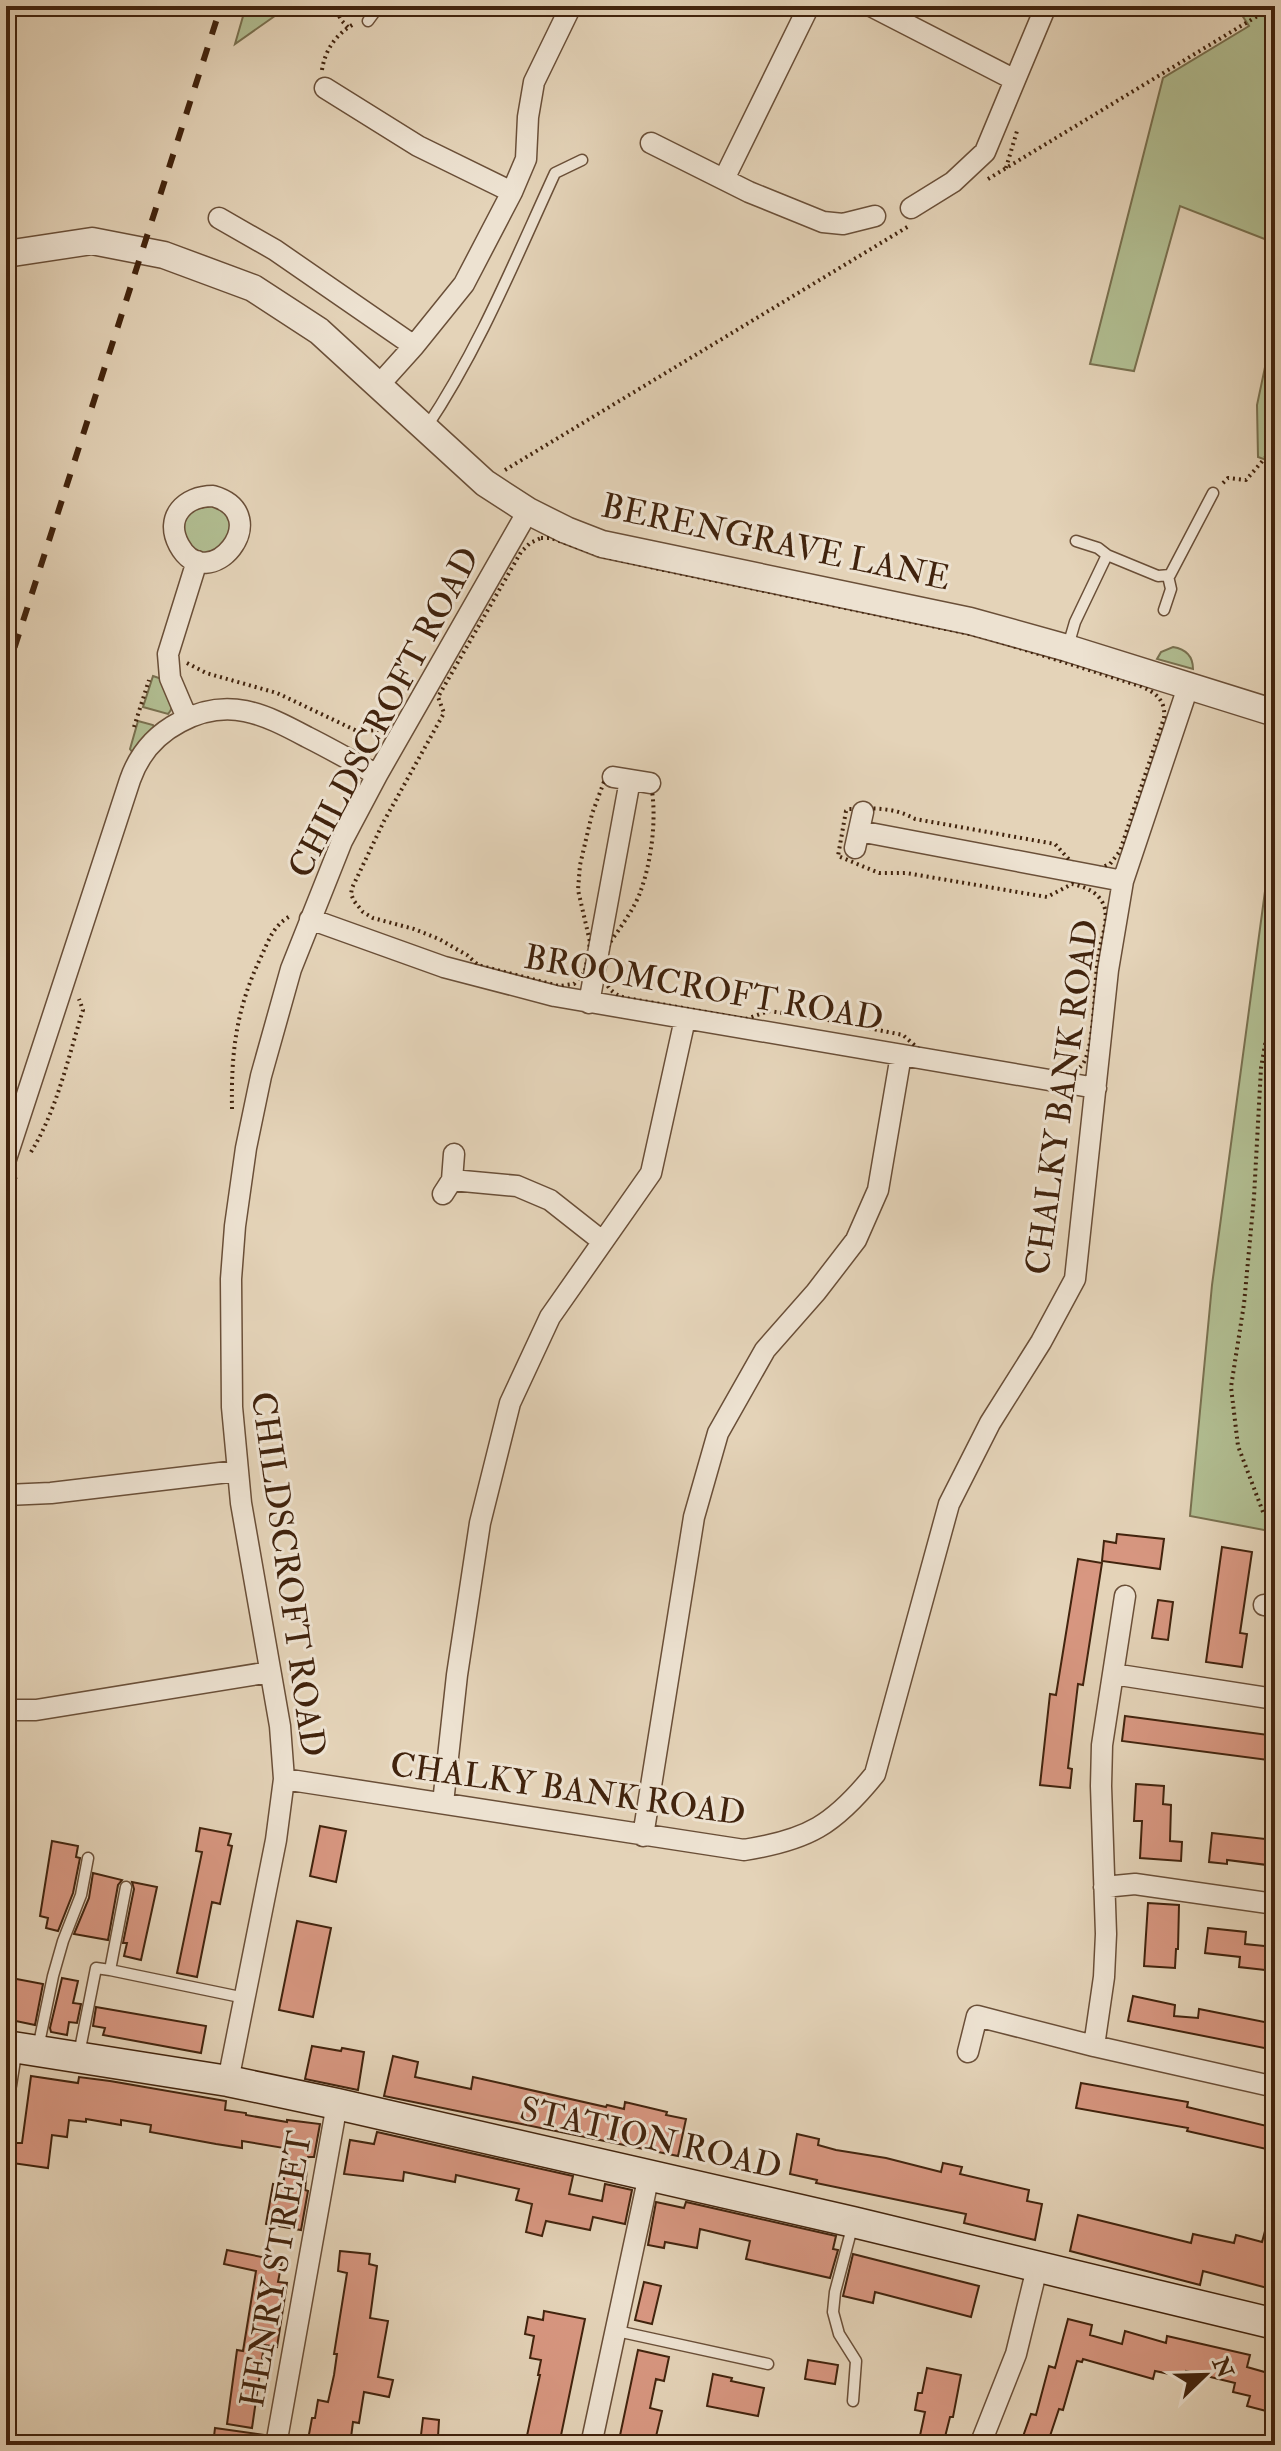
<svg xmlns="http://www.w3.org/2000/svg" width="1281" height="2451" viewBox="0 0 1281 2451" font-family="'IM FELL Double Pica',serif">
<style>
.green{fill:#b1bd91;stroke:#79704f;stroke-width:2}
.building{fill:#d89781;stroke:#41230d;stroke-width:2}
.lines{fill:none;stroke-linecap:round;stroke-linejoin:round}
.service-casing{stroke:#6a4f38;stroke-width:13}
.minor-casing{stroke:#6a4f38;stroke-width:23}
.tertiary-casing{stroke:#6a4f38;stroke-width:29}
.secondary-casing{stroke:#41230d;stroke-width:33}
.path{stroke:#41230d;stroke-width:4;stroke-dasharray:2 4;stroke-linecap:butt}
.service{stroke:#ede2d1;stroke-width:10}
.minor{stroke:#ede2d1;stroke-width:20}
.tertiary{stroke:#ede2d1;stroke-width:26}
.secondary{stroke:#ede2d1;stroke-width:30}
.rail{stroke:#41230d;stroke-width:6;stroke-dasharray:14 14;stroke-linecap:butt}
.labels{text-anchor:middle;stroke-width:6;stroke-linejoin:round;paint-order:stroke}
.street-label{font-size:34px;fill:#41230d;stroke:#ede2d1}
</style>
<rect width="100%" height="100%" fill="#e4d3b8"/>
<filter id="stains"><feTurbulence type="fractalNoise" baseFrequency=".0025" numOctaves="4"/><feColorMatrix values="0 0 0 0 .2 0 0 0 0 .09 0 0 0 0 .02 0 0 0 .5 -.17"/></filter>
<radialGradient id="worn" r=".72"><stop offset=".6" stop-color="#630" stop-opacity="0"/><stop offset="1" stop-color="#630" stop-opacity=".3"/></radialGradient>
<path class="green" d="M246 6H289L235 44Z
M1236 6H1275V243L1180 206 1134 371 1090 364 1163 78 1249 26Z
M1275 320V463L1258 457 1257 405Z
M202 502 227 510 234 535 209 556 186 546 181 520Z
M1173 647C1185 649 1193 656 1193 669L1157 659 1161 652Z
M153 676 165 680C169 691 177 705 168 714L143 707Z
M138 721 153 725 155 730 133 753 130 749Z
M1275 817V1532L1190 1516 1212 1285Z"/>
<path class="building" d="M1117 1534 1164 1539 1160 1569 1102 1561 1104 1541 1116 1543Z
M1222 1547 1252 1552 1240 1633 1247 1634 1242 1667 1206 1662Z
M1078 1559 1102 1563 1083 1685 1078 1684 1068 1768 1072 1769 1070 1788 1040 1785 1050 1694 1056 1695Z
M1158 1600 1173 1602 1168 1640 1152 1638Z
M1125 1716 1275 1736V1761L1122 1741Z
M1136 1784 1164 1786 1163 1804 1171 1805 1170 1841 1182 1842 1181 1861 1140 1858 1142 1821H1134Z
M320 1826 346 1831 336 1882 310 1876Z
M200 1828 231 1834 228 1845 232 1846 220 1904 212 1902 197 1977 177 1973 202 1852 196 1851Z
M1212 1833 1275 1840V1866L1227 1860V1864L1209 1862Z
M52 1841 78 1846 76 1857 80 1858 73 1893 58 1931 46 1928 48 1918 40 1916Z
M93 1873 122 1880 118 1885 108 1940 74 1934 89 1898Z
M132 1882 157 1887 141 1960 124 1956 127 1943H123L134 1889Z
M1148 1903 1179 1905 1178 1949H1176L1175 1968 1144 1966Z
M297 1921 331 1928 313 2017 279 2010Z
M1208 1928 1246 1932 1245 1944 1275 1947V1971L1239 1967 1240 1957 1205 1953Z
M6 1977 43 1984 35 2025 6 2019Z
M62 1978 78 1981 73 2003 81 2004 77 2023 69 2022 67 2035 51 2032 50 2028Z
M1133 1996 1175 2005 1174 2016 1198 2018 1199 2009 1275 2024V2050L1128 2021Z
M96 2007 206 2026 201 2053 103 2035 105 2028 93 2026Z
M312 2046 341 2051 342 2048 364 2052 358 2090 305 2079Z
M393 2056 418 2062 415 2077 471 2089 473 2077 606 2107 607 2105 624 2109 625 2102 667 2112 666 2115 686 2119 678 2156 384 2096Z
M31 2076 78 2083 79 2077 110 2081 226 2101 225 2110 246 2113V2115L287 2122V2120L320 2124 314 2157H308L305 2190 308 2191 301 2230 266 2224 273 2184 283 2186 288 2152H283L284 2148 242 2141V2148L216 2144 150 2132 151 2125 121 2120V2125L86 2119V2122L69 2120 67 2137 52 2135 48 2168 12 2163 15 2143H22Z
M1081 2083 1188 2102 1187 2107 1275 2128V2151L1187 2131 1188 2128 1076 2108Z
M377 2132 573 2176 569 2194 602 2201 605 2184 632 2190 625 2224 593 2217 590 2230 546 2221 542 2236 526 2232 532 2204 516 2200 519 2189 456 2175 455 2182 404 2172 403 2181 344 2174 350 2140 374 2144Z
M797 2134 819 2139 818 2145 836 2150 886 2158 941 2172 943 2163 962 2167 960 2174 1029 2190 1027 2201 1042 2204 1035 2240 964 2223 966 2214 816 2183 817 2180 790 2174Z
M656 2202 684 2208 686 2202 836 2236 833 2249 838 2250 830 2278 746 2259 750 2241 700 2229 697 2248 665 2242 664 2248 648 2245Z
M1270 2213 1275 2214V2290L1203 2271 1200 2285 1070 2251 1078 2215 1191 2243 1193 2234 1234 2243 1236 2235 1262 2242Z
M227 2250 282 2261 278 2282 287 2283 277 2347 264 2345 252 2428 227 2424 237 2350 243 2351 256 2271 224 2264Z
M340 2251 370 2254 369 2264 377 2266 370 2318 388 2321 378 2377 393 2380 389 2397 364 2392 359 2423 353 2422 350 2445H307L312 2418H315L318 2400 328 2402 334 2375 337 2354H334L347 2273 338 2271Z
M853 2254 979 2286 971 2317 875 2292 873 2303 843 2296Z
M644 2282 661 2286 652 2324 635 2320Z
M544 2311 585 2319 559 2445H525L540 2375H538L541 2360 530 2358 534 2336 525 2334 528 2317 543 2320Z
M1068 2319 1092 2325 1090 2335 1122 2344 1125 2331 1166 2343 1167 2336 1250 2355 1247 2367 1275 2375V2394L1270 2412 1247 2406 1250 2396 1233 2392 1235 2383 1186 2371 1184 2377 1155 2371 1153 2379 1083 2359 1082 2362 1077 2361 1063 2410 1059 2409 1047 2445H1020L1031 2414 1036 2415 1049 2366 1055 2368Z
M638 2350 669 2357 664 2381 656 2379 650 2408 662 2411 654 2445H618Z
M808 2360 838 2365 835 2384 805 2379Z
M927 2368 961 2375 953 2417H950L943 2445H918L925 2412 915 2410 918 2393H922Z
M713 2374 732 2378 731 2381 764 2388 758 2416 707 2406Z
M423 2418 439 2420 438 2437 421 2435Z
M215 2428 265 2435 263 2445H213Z"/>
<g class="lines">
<g class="service-casing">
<path id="service" d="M368 21 379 6
M426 428C479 349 515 260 555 173L582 160
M1076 541 1098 548 1107 555
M1164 610 1171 589 1168 576
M1068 646 1075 622 1107 555 1158 576 1170 575 1213 493
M110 1970 245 1998
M38 2048 53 1976 63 1941 81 1895 88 1858
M79 2054 96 1968 110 1970 126 1887
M853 2224 835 2292 833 2312 839 2334 856 2361 853 2401
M617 2331 768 2364"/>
</g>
<g class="minor-casing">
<path id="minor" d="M871 6 1015 80 985 152 953 182 911 208
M1015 80 1046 6
M325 88 418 146 512 192
M651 143 749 192 823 222 843 224 875 216
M724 179 809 6
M219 218 275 250 414 346
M378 386 414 346 464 284 512 192 526 159 528 117 534 82 571 6
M213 496C278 515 208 599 179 545 164 517 185 496 213 496Z
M187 718 170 678 168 654 197 561
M613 777 650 783
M859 831 1123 881
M855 848 863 812
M310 919 444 967 555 996 1096 1088
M589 1003 630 780
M6 1159 130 780C139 754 155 735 180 722 228 696 264 714 307 737 331 749 354 762 377 775
M452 1180 517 1186 550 1200 602 1241
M443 1194 452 1180 454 1154
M6 1495 51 1493 237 1471
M1264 1605 1275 1607
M1113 1674 1275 1699
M6 1710H36L270 1672
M284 1779 744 1850C808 1840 834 1825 875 1774L949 1504 990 1423 1041 1342 1075 1279 1108 970 1123 881 1188 687
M443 1803 457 1675 480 1523 510 1403 550 1317 651 1173 685 1019
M643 1836 694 1517 718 1433 765 1350 816 1292 856 1240 878 1190 901 1055
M1104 1887 1135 1884 1275 1904
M1094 2046 1104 1977 1106 1934 1101 1786 1102 1745 1125 1596
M968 2052 977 2016 1094 2046 1275 2087
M228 2081 276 1840 284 1779 280 1726 241 1503 232 1407 231 1279 235 1226 246 1148 261 1076 291 969 342 841 377 775 528 511
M6 2085 12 2047
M276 2445 337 2104
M591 2445 649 2175
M980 2445 1016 2354 1037 2268"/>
</g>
<g class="tertiary-casing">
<path id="tertiary" d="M6 254 92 241 164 255 253 288 319 331 485 483 528 511 566 530 602 544 970 621 1067 648 1275 713"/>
</g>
<g class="secondary-casing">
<path id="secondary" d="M6 2046 228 2081 337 2104 853 2222 1275 2324"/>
</g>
<path class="path" d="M333 6 342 21 348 27
M322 70C325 50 336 34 354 24
M1006 168 1017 131
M988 179 1274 6
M505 470 909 226
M1223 483 1228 478 1246 480 1266 457
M541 538H551L602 556 659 569 984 637 1140 686C1155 692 1166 700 1164 718L1120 851 1110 864 1098 869 1090 870 1074 865 1055 844 915 819C894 807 873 808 849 809L846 811 838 856 879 873H906L1047 897 1072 884C1086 887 1101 893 1105 909 1108 923 1100 943 1098 958 1094 983 1095 1041 1084 1062 1078 1072 1069 1075 1058 1076L921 1051 903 1035 828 1020 769 1011 746 1019 626 998C598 991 602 965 609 944 620 928 635 908 641 890 652 859 657 816 651 785L605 779 592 814 580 865 578 890 590 942 585 971 574 984 559 986 478 965 467 955 439 939 414 929 373 918 363 912 354 901 351 894 352 888 384 821 444 713 438 697 521 552 530 543Z
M187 663 206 673 277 693 357 731 380 730
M134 727 149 680
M232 1109C231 1053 236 1010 260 959 269 940 273 925 292 915
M31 1152C57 1110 68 1058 83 1010L79 999
M6 1193 16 1177
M1263 1512 1238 1446 1231 1387 1244 1304 1254 1197 1261 1068 1275 987"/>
<use href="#service" class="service"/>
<use href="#minor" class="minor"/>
<use href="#tertiary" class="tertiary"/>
<use href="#secondary" class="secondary"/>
<path class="rail" d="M6 674 221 6"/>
</g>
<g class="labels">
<g class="street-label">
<text transform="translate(776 541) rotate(12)" y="12">BERENGRAVE LANE</text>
<text transform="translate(383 712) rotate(-62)" y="12">CHILDSCROFT ROAD</text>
<text transform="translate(704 987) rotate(10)" y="12">BROOMCROFT ROAD</text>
<text transform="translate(1061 1097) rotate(-82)" y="12">CHALKY BANK ROAD</text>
<text transform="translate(289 1574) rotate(82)" y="12">CHILDSCROFT ROAD</text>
<text transform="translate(568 1788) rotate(8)" y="12">CHALKY BANK ROAD</text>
<text transform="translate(651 2137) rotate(13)" y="12">STATION ROAD</text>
<text transform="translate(275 2269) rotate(-80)" y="12">HENRY STREET</text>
</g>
</g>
<rect width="1281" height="2451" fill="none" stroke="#e4d3b8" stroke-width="32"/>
<rect x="8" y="8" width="1265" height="2435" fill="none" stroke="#41230d" stroke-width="4"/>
<rect x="16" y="16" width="1249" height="2419" fill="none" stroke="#41230d" stroke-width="2"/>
<g transform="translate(1205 2375) rotate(67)" stroke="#ede2d1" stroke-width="6" paint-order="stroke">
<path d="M0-6L14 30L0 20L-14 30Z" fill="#41230d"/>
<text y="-12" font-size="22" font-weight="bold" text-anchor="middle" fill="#41230d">N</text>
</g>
<rect width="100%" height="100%" filter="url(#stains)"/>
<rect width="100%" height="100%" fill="url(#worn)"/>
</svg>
